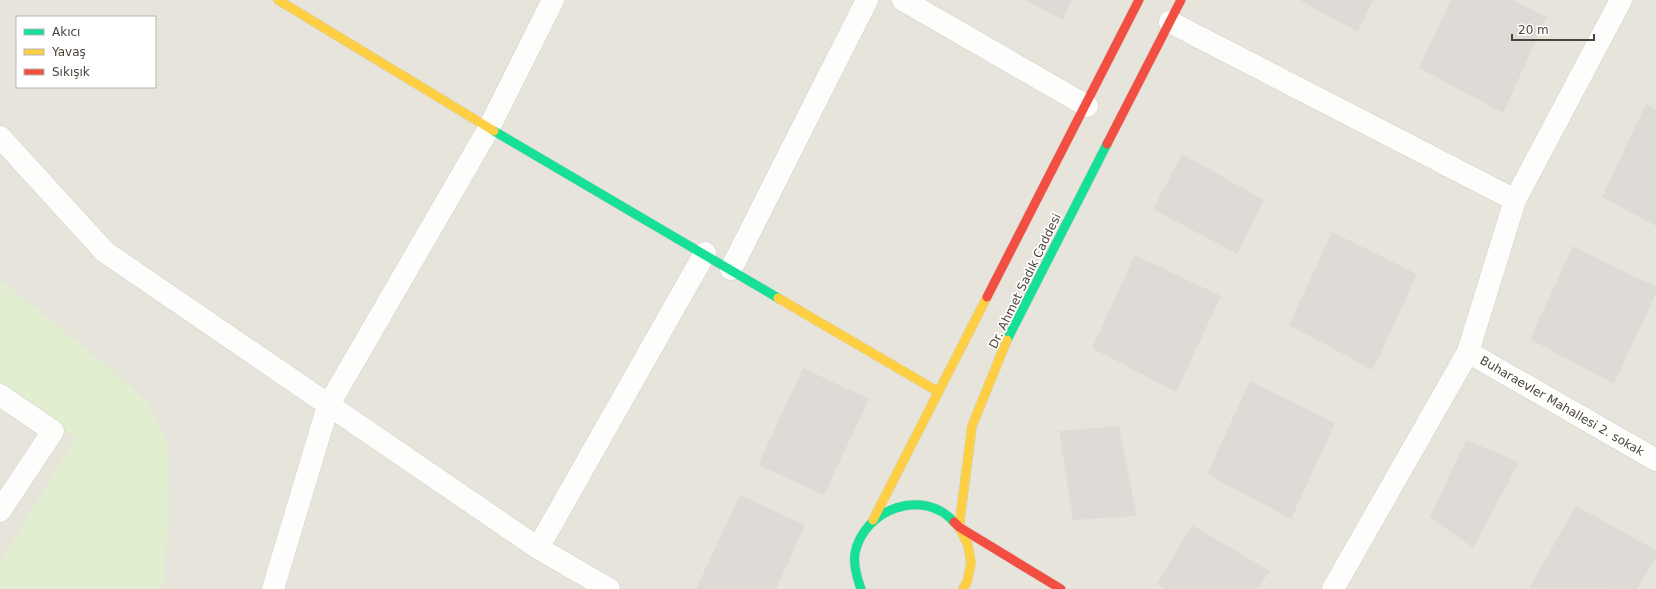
<svg xmlns="http://www.w3.org/2000/svg" width="1656" height="589" viewBox="0 0 1656 589" font-family="'DejaVu Sans',sans-serif">
<style>
.residential{fill:#e7e4dc;fill-rule:evenodd}
.green{fill:#e1eecf}
.building{fill:#dedbd6}
.lines{fill:none;stroke-linecap:round;stroke-linejoin:round}
.street-casing{stroke:#d2d0cb;stroke-width:23}
.fast-casing{stroke:#d3cfc5;stroke-width:10}
.slow-casing{stroke:#d3cfc5;stroke-width:10}
.jam-casing{stroke:#d3cfc5;stroke-width:10}
.street{stroke:#fdfdfc;stroke-width:22}
.fast{stroke:#16e098;stroke-width:9}
.slow{stroke:#ffcf43;stroke-width:9}
.jam{stroke:#f24e42;stroke-width:9}
.labels{text-anchor:middle;stroke-width:3.5;stroke-linejoin:round;paint-order:stroke}
.street-label{font-size:12px;fill:#4b4439;stroke:#fff}
</style>
<rect width="100%" height="100%" fill="#f4f2ee"/>
<path class="residential" d="M0 0H1656V589H0ZM17 17H155V87H17Z"/>
<path class="green" d="M0 280 112 370 147 403 168 443 169 523 162 589H0V563L75 438 0 382Z"/>
<path class="building" d="M1025 0H1072L1063 20Z
M1299 0H1373L1358 32Z
M1451 0H1513L1547 17 1503 113 1419 68Z
M1646 104 1656 109V226L1602 197Z
M1182 154 1264 200 1237 254 1153 209Z
M1332 232 1417 274 1373 370 1289 325Z
M1573 246 1656 287V293L1614 384 1530 339Z
M1135 255 1221 296 1176 392 1092 348Z
M803 368 869 399 824 495 758 465Z
M1250 381 1335 423 1291 519 1207 474Z
M1119 426 1137 516 1073 520 1059 431Z
M1466 440 1519 462 1473 548 1430 517Z
M740 495 805 525 776 589H696Z
M1576 506 1656 550V557L1637 589 1529 588Z
M1192 525 1270 571 1257 589H1165L1157 584Z"/>
<g class="lines">
<g class="street-casing">
<path id="street" d="M903 0 1087 106
M1170 22 1515 200
M0 137 105 252 538 548 609 589
M731 269 867 0
M1468 352 1656 460
M0 395 53 431 0 511
M538 548 705 253
M273 589 328 406 489 128 553 0
M1333 589 1468 352 1515 200 1621 0"/>
</g>
<g class="fast-casing">
<path id="fast" d="M494 131 778 298
M1007 340 1107 144
M861 589C857 578 853 565 855 553 864 509 923 487 954 522"/>
</g>
<g class="slow-casing">
<path id="slow" d="M278 0 494 131
M778 298 937 391
M873 520 987 297
M963 589 967 582 971 563 968 545 959 527 972 426 1007 340"/>
</g>
<g class="jam-casing">
<path id="jam" d="M1107 144 1181 0
M987 297 1139 0
M954 522 959 527 1061 589"/>
</g>
<use href="#street" class="street"/>
<use href="#fast" class="fast"/>
<use href="#slow" class="slow"/>
<use href="#jam" class="jam"/>
</g>
<g class="labels">
<g class="street-label">
<text transform="translate(1025 281) rotate(-64)" y="4">Dr. Ahmet Sadık Caddesi</text>
<text transform="translate(1562 406) rotate(30)" y="4">Buharaevler Mahallesi 2. sokak</text>
</g>
</g>
<rect x="16" y="16" width="140" height="72" fill="#ffffff" stroke="#b7b4b0"/>
<rect x="24" y="29" width="20" height="6" fill="#16e098" stroke="#b7b4b0"/>
<text x="52" y="36" font-size="12" fill="#4b4439">Akıcı</text>
<rect x="24" y="49" width="20" height="6" fill="#ffcf43" stroke="#b7b4b0"/>
<text x="52" y="56" font-size="12" fill="#4b4439">Yavaş</text>
<rect x="24" y="69" width="20" height="6" fill="#f24e42" stroke="#b7b4b0"/>
<text x="52" y="76" font-size="12" fill="#4b4439">Sıkışık</text>
<path d="M1512 34v6h82v-6" fill="none" stroke="#4b4439" stroke-width="2"/>
<text x="1518" y="34" font-size="12" fill="#4b4439" stroke="#ffffff" stroke-width="3" paint-order="stroke">20 m</text>
</svg>
